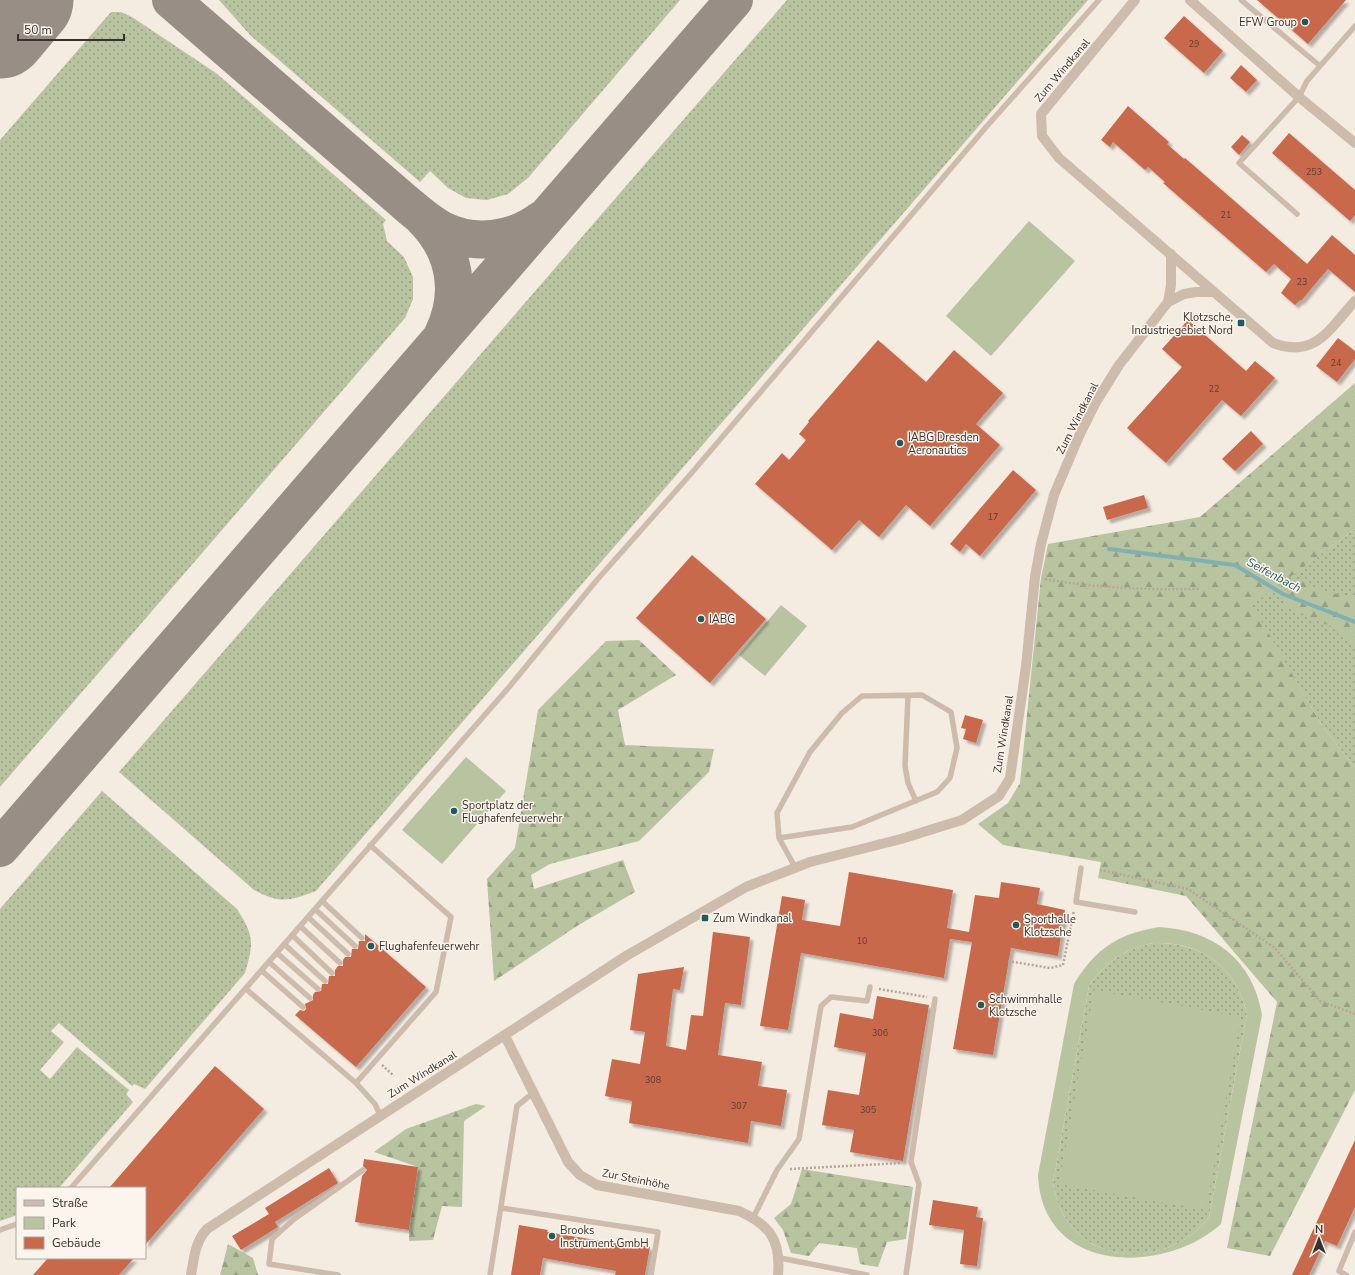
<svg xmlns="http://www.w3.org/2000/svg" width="1355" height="1275" viewBox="0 0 1355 1275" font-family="'Nunito Sans',sans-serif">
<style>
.grass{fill:url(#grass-dots)}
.forest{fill:url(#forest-firs)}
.green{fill:#b8c4a0;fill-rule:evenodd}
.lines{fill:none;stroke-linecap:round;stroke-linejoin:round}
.stream{stroke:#7fb0b2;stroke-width:4}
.taxiway{stroke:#988e86;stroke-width:38}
.runway{stroke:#988e86;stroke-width:95}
.building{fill:#c8694b;filter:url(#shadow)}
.path{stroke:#b9a596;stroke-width:2.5;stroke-dasharray:2 2;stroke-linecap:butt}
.lane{stroke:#cdbbac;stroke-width:5.5}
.street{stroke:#cdbbac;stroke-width:10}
.poi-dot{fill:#1f5a5e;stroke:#fbf5ee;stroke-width:1.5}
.labels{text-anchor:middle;stroke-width:3;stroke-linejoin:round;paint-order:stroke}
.number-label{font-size:9px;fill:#5e3e33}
.poi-label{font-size:11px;fill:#3b302b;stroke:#fbf5ee;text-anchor:start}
.street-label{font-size:11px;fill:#3b302b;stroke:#fbf5ee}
.water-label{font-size:12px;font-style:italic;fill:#1f5a5e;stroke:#fbf5ee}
</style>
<defs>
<pattern id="grass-dots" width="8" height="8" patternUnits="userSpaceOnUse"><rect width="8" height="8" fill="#b8c4a0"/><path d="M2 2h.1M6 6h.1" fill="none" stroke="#97a083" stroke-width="1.8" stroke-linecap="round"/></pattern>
<pattern id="forest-firs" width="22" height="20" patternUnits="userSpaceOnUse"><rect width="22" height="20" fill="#b8c4a0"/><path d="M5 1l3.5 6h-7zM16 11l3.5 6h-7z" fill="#97a083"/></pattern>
<filter id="shadow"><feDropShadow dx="3.5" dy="3.5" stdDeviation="1" flood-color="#0004"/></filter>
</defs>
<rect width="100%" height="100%" fill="#f4ebe1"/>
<path class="grass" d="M219 0H680L528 178 508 194 487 200 466 198 448 188 430 171 420 182 251 36Z
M787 0H1088L316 891C289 901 280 904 254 890L119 772Z
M111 12H121L132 17 216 73 386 220 383 224 387 241 404 257 413 277V299L405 318 0 787V140Z
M1355 529V768L1321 724 1251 605Z
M102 791 237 909C254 936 254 942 245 973L145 1089 134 1084 132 1086 59 1023 51 1031 64 1042 40 1070 50 1079 77 1047 129 1090 126 1094 133 1102 59 1188H17V1215L0 1221V909Z
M1153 943C1202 942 1235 966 1247 1013L1209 1217C1164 1275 1065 1266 1053 1183L1089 986C1105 962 1125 949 1153 943Z"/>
<path class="forest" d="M1355 383V529L1252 605 1321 724 1355 768V1090L1270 1256 1227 1248 1277 1002 1186 896 1098 878 1101 862 1003 845 978 824 1008 803 1020 783 1041 578 1048 544 1200 517Z
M1297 579 1328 593 1355 596V649L1330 626 1284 606 1285 590Z
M639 640 676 675 618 710 625 745 714 749 709 772 639 841 550 864 531 875 534 889 623 860 635 892 577 926 494 981 487 879 515 848 538 710 606 641Z
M476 1104 486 1106 464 1121 462 1207 442 1206 433 1240 409 1241V1230L418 1167 374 1152 406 1129Z
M802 1169 913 1187 906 1239 887 1242 878 1267 860 1264 857 1248 819 1243 809 1256 791 1253 783 1230 774 1218 791 1204Z
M228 1244 253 1258 258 1275H220Z"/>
<path class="green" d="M1029 221 1075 261 991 356 946 316Z
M781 605 807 626 765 676 739 655Z
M466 757 506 791 442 864 402 830Z
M1159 927C1214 930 1253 960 1262 1015L1221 1224C1165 1275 1042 1275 1038 1175L1074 984C1096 948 1118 934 1159 927ZM1153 943C1201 941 1235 966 1247 1013L1209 1217C1164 1275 1065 1266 1053 1183L1089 986C1105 962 1125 949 1153 943Z
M1094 990 1241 1017 1206 1210 1059 1184Z"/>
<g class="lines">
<path class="stream" d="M1109 549 1235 565 1283 594 1355 622"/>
<path class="taxiway" d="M171 0 401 199C414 210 427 222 442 230 474 246 513 241 541 220
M423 218C455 250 463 293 443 334
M0 848 734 0"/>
<path class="runway" d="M0 31 26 0"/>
</g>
<path class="building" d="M1257 0H1346L1308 44Z
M1184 16 1223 51 1204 73 1164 38Z
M1241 65 1257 80 1246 92 1230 78Z
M1128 106 1169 142 1167 144 1184 159 1185 158 1307 264 1332 235 1355 255V292L1328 269 1301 301 1300 300 1295 305 1281 293 1291 279 1274 264 1266 272 1163 183 1165 182 1148 167 1145 170 1113 142 1110 147 1101 140Z
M1289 133 1355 190V215L1350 221 1272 153Z
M1242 135 1250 142 1239 155 1231 147Z
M1188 320 1246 371 1255 361 1275 378 1241 416 1222 400 1166 463 1127 428 1182 367 1162 349Z
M1338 338 1355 351V359L1337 382 1316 366Z
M878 340 926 382 954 350 1003 393 976 424 1000 445 930 526 906 505 879 537 859 520 832 550 755 484 782 453 789 460 806 440 799 434 809 422 808 421Z
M1251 431 1263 444 1235 471 1222 459Z
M1013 470 1036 490 980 556 966 544 960 552 950 544Z
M1144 495 1148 508 1107 520 1103 507Z
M692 555 766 619 710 683 636 618Z
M965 715 983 720 976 743 963 739 966 729 961 728Z
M849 872 953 890 947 928 969 932 975 895 999 898 1001 882 1040 888 1037 904 1065 910 1058 956 1011 948 993 1055 953 1049 972 942 950 939 944 978 801 953 788 1030 760 1026 782 896 805 900 802 920 840 926Z
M713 932 750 937 741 1005 725 1003 718 1055 762 1062 758 1086 787 1090 781 1126 751 1121 748 1143 629 1123 632 1101 605 1096 612 1059 640 1064 645 1032 630 1030 638 974 684 967 680 990 673 989 666 1046 686 1050 691 1015 703 1016Z
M365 934 426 987 356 1067 295 1015 300 1010 304 1011 306 1009 305 1004 313 1000V995L315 992 321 991 322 984H328L329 976H335V970L338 966H343V960L345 957H351L352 949H358L359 941H365Z
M877 996 929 1005 903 1161 850 1152 854 1130 822 1125 828 1090 859 1095 866 1053 834 1047 840 1013 873 1019Z
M215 1066 264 1109 145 1245V1188H109Z
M1355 1140V1207L1337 1246 1325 1241 1309 1275H1292Z
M364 1159 418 1167 409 1230 355 1222 362 1176 367 1170 363 1166Z
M329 1168 338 1183 275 1222 278 1227 241 1250 232 1236 269 1214 265 1208Z
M933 1200 978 1207 976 1217 983 1218 977 1266 960 1264 964 1230 929 1225Z
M519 1225 548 1230 547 1232 620 1244 621 1242 650 1247 645 1275H615L616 1271 543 1258 540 1275H511Z
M48 1258H134L119 1275H33Z"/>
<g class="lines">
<path class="path" d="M1045 579C1097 588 1147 590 1199 589
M1100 870 1188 889 1275 948 1320 1001 1355 1014
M1008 961 1050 968 1063 965 1074 910
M879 989 927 997
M382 1065 394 1076
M790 1169 902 1163"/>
<path class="lane" d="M1241 0 1320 66
M1297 214 1239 163 1299 97 1307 81 1355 26
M908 696 905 766 908 783 916 801
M779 838 852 827 937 792 950 778 957 748 951 712 922 695 862 696 842 713 810 752 777 813 779 838 795 867
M1081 868 1076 902 1135 912
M322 901 362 938
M315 909 355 946
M308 917 348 954
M300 926 340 963
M292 935 332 973
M284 944 325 981
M277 953 318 989
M269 962 310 998
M262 971 303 1007
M246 989 356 1083 436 992 451 917 370 845
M356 1083 375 1104 380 1115
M71 1188 510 686 596 581 689 476 987 126 1099 0
M501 1208 658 1232 651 1275
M753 1218 777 1170 799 1139 821 1006 831 997 867 1001 870 987
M0 1230 17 1224
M780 1258 867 1275
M338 1275 269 1264 272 1239 293 1220 363 1170
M490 1275 517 1106 533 1093
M906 1275 919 1184 911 1162 935 999
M1346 1275 1339 1271 1355 1232"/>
<path class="street" d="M1135 0 1041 114 1042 136 1059 158 1273 343C1316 359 1329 329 1355 301
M1190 0 1299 97 1355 143
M1168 302 1171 285V254
M505 1036 568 1162 580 1175 597 1185 739 1211C770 1225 781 1240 778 1275
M191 1275C194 1258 195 1242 207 1229L626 956 746 887 810 862 901 839 962 820 999 796 1010 778 1026 666 1035 577 1041 544 1054 495 1079 436 1096 402 1119 365 1168 302 1184 294 1196 292H1214"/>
</g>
<g class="poi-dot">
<circle cx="1305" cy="22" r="4"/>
<rect x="1237" y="319" width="8" height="8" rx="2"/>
<circle cx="900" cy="443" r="4"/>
<circle cx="701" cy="619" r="4"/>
<circle cx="454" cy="811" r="4"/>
<rect x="701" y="914" width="8" height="8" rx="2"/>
<circle cx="1016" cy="925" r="4"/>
<circle cx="371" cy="946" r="4"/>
<circle cx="981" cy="1005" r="4"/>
<circle cx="552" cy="1236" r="4"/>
</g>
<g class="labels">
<g class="number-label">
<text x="1194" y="47">29</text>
<text x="1314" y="175">253</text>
<text x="1226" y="218">21</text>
<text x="1302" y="285">23</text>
<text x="1336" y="366">24</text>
<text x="1214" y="392">22</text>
<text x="993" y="520">17</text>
<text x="862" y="944">10</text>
<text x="880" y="1036">306</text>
<text x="653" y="1083">308</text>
<text x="739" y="1109">307</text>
<text x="868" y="1113">305</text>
</g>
<g class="poi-label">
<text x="1297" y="26" text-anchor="end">EFW Group</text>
<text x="1233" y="321" text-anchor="end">Klotzsche,<tspan x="1233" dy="13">Industriegebiet Nord</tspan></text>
<text x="908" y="441">IABG Dresden<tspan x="908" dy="13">Aeronautics</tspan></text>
<text x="709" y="623">IABG</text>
<text x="462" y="809">Sportplatz der<tspan x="462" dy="13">Flughafenfeuerwehr</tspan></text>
<text x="713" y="922">Zum Windkanal</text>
<text x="1024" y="923">Sporthalle<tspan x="1024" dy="13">Klotzsche</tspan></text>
<text x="379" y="950">Flughafenfeuerwehr</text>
<text x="989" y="1003">Schwimmhalle<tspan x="989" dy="13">Klotzsche</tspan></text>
<text x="560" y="1234">Brooks<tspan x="560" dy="13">Instrument GmbH</tspan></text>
</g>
<g class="street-label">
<text transform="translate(1062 70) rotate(-50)" y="4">Zum Windkanal</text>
<text transform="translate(1077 418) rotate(-63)" y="4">Zum Windkanal</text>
<text transform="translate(1003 734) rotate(-81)" y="4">Zum Windkanal</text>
<text transform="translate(422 1074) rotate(-32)" y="4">Zum Windkanal</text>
<text transform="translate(636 1179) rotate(11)" y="4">Zur Steinhöhe</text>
</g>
<g class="water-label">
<text transform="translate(1274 575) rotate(28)" y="4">Seifenbach</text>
</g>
</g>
<rect x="16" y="1187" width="130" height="72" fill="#fbf5ee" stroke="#aea6a0"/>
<rect x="24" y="1200" width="20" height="6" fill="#cdbbac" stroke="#aea6a0"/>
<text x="52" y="1207" font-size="12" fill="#3b302b">Straße</text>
<rect x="24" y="1217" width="20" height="12" fill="#b8c4a0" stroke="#aea6a0"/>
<text x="52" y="1227" font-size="12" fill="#3b302b">Park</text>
<rect x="24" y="1237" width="20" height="12" fill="#c8694b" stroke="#aea6a0"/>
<text x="52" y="1247" font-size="12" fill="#3b302b">Gebäude</text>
<g transform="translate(1319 1239)" stroke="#fbf5ee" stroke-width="3" paint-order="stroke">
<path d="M0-3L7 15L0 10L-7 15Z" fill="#3b302b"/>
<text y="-6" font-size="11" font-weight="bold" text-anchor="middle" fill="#3b302b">N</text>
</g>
<path d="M18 34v6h106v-6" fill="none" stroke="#3b302b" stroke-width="2"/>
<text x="24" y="34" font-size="12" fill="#3b302b" stroke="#fbf5ee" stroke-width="3" paint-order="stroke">50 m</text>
</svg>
